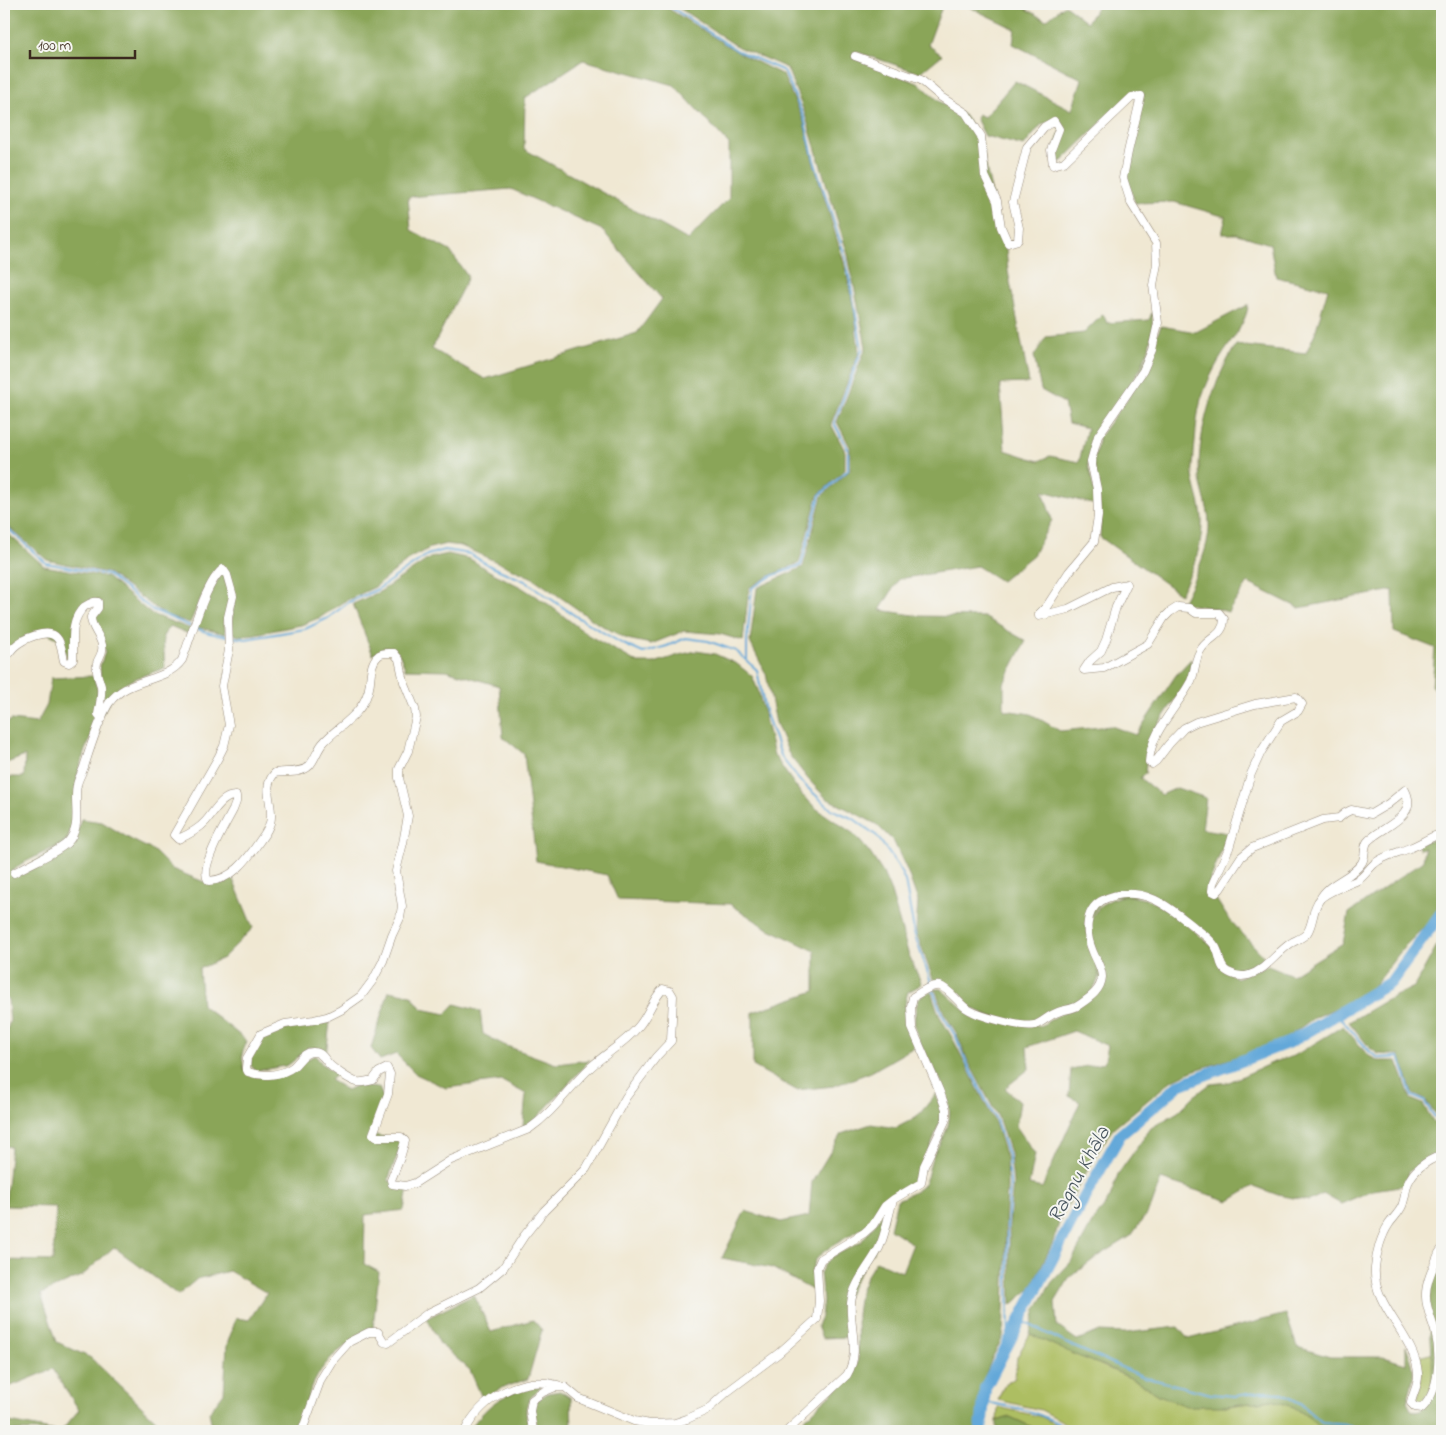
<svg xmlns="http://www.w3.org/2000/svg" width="1446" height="1435" viewBox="0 0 1446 1435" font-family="'Indie Flower',sans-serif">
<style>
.green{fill:#adbe62;stroke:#747440}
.forest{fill:#8aa558;stroke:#62683b;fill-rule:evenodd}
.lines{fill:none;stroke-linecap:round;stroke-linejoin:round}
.stream{stroke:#63a8d9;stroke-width:2}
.river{stroke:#63a8d9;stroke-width:12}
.street-casing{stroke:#968978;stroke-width:9}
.street{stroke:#fff;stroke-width:8}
.labels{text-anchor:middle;stroke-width:4;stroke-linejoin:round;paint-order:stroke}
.water-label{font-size:21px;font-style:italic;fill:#49565f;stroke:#f6f6f2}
</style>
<rect width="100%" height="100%" fill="#f6f6f2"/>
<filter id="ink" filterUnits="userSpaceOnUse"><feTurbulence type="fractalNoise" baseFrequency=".02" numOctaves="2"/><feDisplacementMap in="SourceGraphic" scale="10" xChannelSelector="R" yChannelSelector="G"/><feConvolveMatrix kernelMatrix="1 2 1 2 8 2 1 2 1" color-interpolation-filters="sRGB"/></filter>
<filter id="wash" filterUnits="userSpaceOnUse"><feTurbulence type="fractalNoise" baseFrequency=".0096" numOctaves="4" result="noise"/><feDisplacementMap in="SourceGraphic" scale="20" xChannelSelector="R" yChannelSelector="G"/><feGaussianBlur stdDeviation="1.12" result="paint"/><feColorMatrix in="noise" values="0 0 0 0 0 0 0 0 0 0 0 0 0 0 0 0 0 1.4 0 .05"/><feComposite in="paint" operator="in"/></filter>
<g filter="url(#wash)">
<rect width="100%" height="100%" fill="#f0e8d3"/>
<path class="green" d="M1030 1334 1137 1381 1159 1395 1227 1406 1272 1400 1294 1407 1311 1419 1323 1431H1075L1060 1420 1041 1410 998 1400 1004 1385 1015 1378 1017 1357Z
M1434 1352C1436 1372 1434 1389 1421 1404L1417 1403C1416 1397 1419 1393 1420 1386 1422 1375 1421 1366 1418 1356Z
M998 1407 1042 1417 1067 1431H1041L1010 1417 997 1421Z"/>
<path class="forest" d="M4 4H661L739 53 783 75 804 122 813 161 844 262 854 309 859 352 831 424 845 451V470L818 495 799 563 769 576 749 588 743 641 720 634 684 631 651 644 627 639 597 623 533 578 461 546 446 544 430 548 412 557 375 587 343 602 321 617 301 625 255 634 238 636 231 632 234 603 220 566 203 593 190 623 165 615 108 573 47 560 4 523ZM583 60 674 85 729 144V198L688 240 524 149 525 98ZM511 189 602 230 662 299 637 333 485 379 432 349 468 277 450 251 411 230 408 197Z
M673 4H943L928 45 942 55 920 73 854 51 852 58 920 84 940 102 964 115 980 137 999 229 1006 249 1008 271 1029 383 1000 384 1005 450 1039 461 1050 456 1079 462 1087 428 1068 423 1064 403 1041 390 1034 356 1046 337 1084 333 1103 314 1107 323 1149 320 1152 312 1153 326 1149 348 1140 369 1095 439 1088 464 1094 489 1096 505 1043 491 1052 520 1033 555 1001 581 977 566 899 579 880 610 920 616 984 617 1026 641 1004 683V710L1031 714 1060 731 1111 726 1136 735 1176 675 1191 659 1189 678 1152 734 1147 752 1145 774 1140 778 1161 795 1177 788 1206 798 1202 829 1228 833 1209 883 1208 893 1216 899 1228 918 1265 958C1258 971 1233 982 1224 965 1221 958 1221 949 1216 944 1210 938 1160 899 1155 897 1146 894 1116 896 1105 896L1085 924C1089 937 1101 968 1098 980 1095 988 1088 996 1081 1001 1071 1007 1036 1023 1024 1023 1009 1023 979 1013 966 1005 953 998 947 984 933 979L916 932 918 901 907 870 894 842 876 824 826 798 808 779 790 756 776 723 766 674 750 642 757 588 803 567 822 496 850 470V447L837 422 866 347 848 255 805 114 787 68 738 47Z
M963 4H1018L1046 20 1065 5 1087 22 1100 4H1442V697L1432 687 1435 648 1394 632 1393 590 1299 608 1248 583 1228 612C1213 607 1197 606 1182 603 1193 582 1210 548 1209 524 1209 504 1198 485 1199 464 1201 421 1214 381 1236 345L1306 353 1315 333 1328 289 1276 277 1270 244 1237 234H1222L1226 217 1174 202 1135 203 1127 178 1130 152 1144 94H1130L1062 161 1055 162 1054 151 1061 129 1054 119 1041 125 1024 146 985 136 976 118 978 114 984 117 1015 81 1072 110 1082 79 1013 44 1015 29Z
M1248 305C1247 323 1227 346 1218 362 1212 372 1206 385 1202 397 1196 415 1196 434 1194 453 1194 461 1192 469 1193 476 1196 493 1203 508 1202 525 1202 548 1191 574 1180 594L1100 537 1101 516 1094 461 1099 437 1130 395 1161 326 1196 332Z
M4 530 44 566 107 577 151 614 191 629 189 634 170 626 163 636 165 668C150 674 129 678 117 690 111 697 107 705 102 714L100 666 105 652 93 621 99 600 77 612 72 658 68 661 61 640 45 632 4 654Z
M448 554 470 559 491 572 521 587 548 604 588 635 638 663H654L679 655 696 651 715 654 737 664 752 676 758 690 774 755 784 770 802 795 817 809 854 834 870 853 883 873 891 892 909 956 922 984 908 992C901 1013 906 1027 916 1046L871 1072 834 1086 796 1090 753 1066V1012L815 991V951L765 927 730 904 618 900 607 875 536 861 524 754 503 737 499 686 446 670 405 669C401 655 399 649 384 647L373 655 353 604 381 591 430 558Z
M222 573 228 584 230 597 224 622 226 634 196 627 208 596Z
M93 676 98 690 94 715 99 721 85 750 78 774 72 825 68 838 59 845 23 863 11 872 15 876 77 833 81 819 102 822 130 839 154 851 172 869 209 884 232 877 253 928 223 958 199 969 202 1005 247 1041 242 1054 244 1071 274 1077 315 1055 322 1064 337 1074 330 1080 347 1090 355 1086 379 1088 383 1097 371 1134 401 1141V1146L388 1180 408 1189 404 1210 365 1215 364 1264 379 1272 373 1328C362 1336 337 1350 329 1360 312 1378 303 1408 299 1431H260L244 1425 243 1431H213L209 1412 224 1393 227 1345 236 1318 249 1320 267 1293 229 1271 197 1279 178 1295 114 1247 83 1275 41 1294 57 1342 91 1358 167 1431H61L79 1410 53 1369 4 1389V1260L53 1261 56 1207 5 1206 11 1147 4 1146V1040L10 1020 8 1000 4 994V777H24L25 756 4 764V725L11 720 37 723 47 705 51 678Z
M1442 838V913L1422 929 1405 946 1375 984 1358 999 1315 1017 1285 1039 1270 1047 1192 1071 1171 1081 1113 1129 1100 1148 1061 1217 1053 1242 1031 1288 1011 1305 1009 1225 1013 1183 1010 1153 998 1117 968 1061 957 1034 944 1013 935 989H941L967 1012 1041 1026 1102 987 1089 924 1094 914 1101 905 1112 899 1125 895 1150 900 1177 916 1214 948 1220 966 1236 978 1268 965 1292 975 1343 943 1349 913 1423 861 1425 848 1419 849 1418 846 1425 841ZM1074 1031 1108 1046 1104 1063 1071 1069 1069 1096 1080 1102 1042 1188 1029 1185 1035 1154 1016 1126 1020 1102 1005 1088 1029 1069 1027 1047Z
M1442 936V1119L1436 1114 1424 1099 1413 1094 1399 1055 1378 1054 1369 1047 1349 1022 1383 1002 1414 987Z
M389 991 411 995 422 1009 446 1014 455 1004 480 1011 483 1034 504 1045 556 1064 590 1060 537 1118 523 1126 526 1094 502 1081 446 1088 416 1074 396 1054 380 1060 371 1048Z
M931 991 939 1015 953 1039 995 1123 1006 1157 1007 1187 1005 1228 1006 1257 1003 1337 992 1358 983 1382 979 1401 978 1431H793L818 1406 853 1375 858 1362 857 1315 860 1292 866 1277 876 1261 902 1272 913 1244 890 1229 897 1200C905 1196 921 1191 925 1182 929 1174 929 1164 933 1156 938 1146 945 1136 948 1125 957 1091 925 1062 916 1032 913 1021 915 1009 919 998Z
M330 1022 326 1055 316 1048 309 1047 291 1063 285 1066 255 1071 251 1066V1058L258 1042 267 1034 301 1026Z
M1343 1026 1369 1056 1379 1061H1397L1411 1099 1423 1104 1433 1121 1442 1128V1151L1427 1158 1409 1172 1406 1185 1373 1190 1341 1204 1323 1194 1309 1201 1278 1195 1254 1186 1229 1201 1161 1179 1151 1207 1131 1236 1094 1259 1070 1277 1055 1302 1057 1326 1077 1340 1098 1332 1125 1333 1178 1327 1188 1339 1286 1314 1297 1347 1330 1357H1383L1406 1364V1346C1417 1372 1414 1377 1407 1402L1411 1410C1446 1421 1427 1319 1428 1295 1429 1280 1440 1266 1442 1251V1431H1323L1311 1419 1294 1407 1272 1400 1227 1406H1186L1159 1395 1137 1381 1107 1367 1075 1355 1030 1334 1036 1309 1052 1282 1071 1262 1091 1225 1110 1198 1118 1174 1151 1128 1178 1112 1193 1097 1210 1084 1229 1082 1274 1062 1294 1056Z
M936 1094 941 1109V1119L918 1181 889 1198 874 1217 864 1227 829 1248 821 1254 815 1261 812 1272 814 1291 772 1268 722 1258 745 1211 781 1222 809 1216 812 1182 841 1134 871 1124 896 1128 917 1117Z
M887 1208 885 1222 875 1249 866 1261 845 1300 849 1337 822 1338 817 1326 821 1316 823 1301 820 1273 825 1264 832 1257 861 1242Z
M474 1295 491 1332 533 1320 542 1330 528 1379 501 1388 483 1400 470 1370 440 1344 427 1318Z
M542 1386C525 1402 522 1408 531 1431H468C492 1399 504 1393 542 1386Z
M560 1391 571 1398 572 1431H538L534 1413 536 1401 548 1393Z
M4 1412 10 1422 56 1431H4Z
M1010 1417 1041 1431H997V1421Z"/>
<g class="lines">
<path class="stream" d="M666 4 738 51 784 71 804 118 814 160 846 259 862 349 834 423 848 449V470L820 495 801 565 772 576 752 588 747 640V660
M4 525 46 563 108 575 151 609 190 626
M195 628 209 633 226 636
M231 637 246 639 305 629 328 618 349 602 378 589 427 555 445 550 470 554 492 567 525 581 577 617 621 643 643 653 667 646 686 638 708 641 736 651 757 670 765 711 782 758 799 780 831 809 854 819 877 836 898 866 905 881 915 936 932 985
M933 990 942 1014 956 1037 967 1063 996 1120 1008 1155 1010 1185 1007 1227 1009 1342
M1337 1014 1371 1053 1379 1058 1399 1057 1412 1096 1424 1101 1434 1116 1442 1123
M1020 1320 1072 1346 1144 1377 1211 1394 1235 1396 1261 1392 1281 1393 1300 1403 1323 1423 1349 1425 1363 1431
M984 1402C1016 1407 1043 1412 1070 1431"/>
<path class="river" d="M981 1431 985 1388 1084 1198 1120 1135 1179 1085 1290 1042 1391 982 1442 912"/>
</g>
</g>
<g filter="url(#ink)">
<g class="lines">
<g class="street-casing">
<path id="street" d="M855 56 921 80 941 97 966 113 981 136 985 176 997 201 1001 227 1008 243 1018 240 1019 228 1013 202 1027 147 1044 127 1054 121 1059 129 1051 150 1053 165 1064 162 1132 97 1141 96 1128 152 1123 178 1131 203 1156 243 1157 264 1153 285 1158 323 1152 350 1143 371 1098 436 1091 461 1097 489 1098 516 1094 542 1069 572 1047 606 1039 614V616L1068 609 1112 587 1127 584 1116 607 1106 640 1101 651 1090 661 1084 670 1104 668 1148 644 1164 618 1170 612 1178 607 1189 608 1196 613H1219L1224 619C1224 635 1210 637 1202 648 1194 658 1196 670 1191 681 1177 708 1151 730 1149 762L1152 764 1156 761 1169 744 1184 728 1196 722 1255 704 1296 697 1302 704 1298 711 1281 721 1261 752 1251 774 1229 848 1213 883 1212 891 1216 893 1220 889 1241 857 1252 848 1323 820 1339 818 1345 813 1351 810 1371 814 1388 804 1405 790C1419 817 1385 825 1369 840 1362 846 1367 857 1361 864 1350 879 1329 882 1320 899
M4 660C7 656 10 651 14 647 22 639 49 627 57 638 62 643 62 654 64 661L69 663 73 660C74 642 69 621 84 607 89 604 93 601 98 602V608L91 617C90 626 100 635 102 645 104 653 99 656 97 663 95 671 99 679 101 686 102 695 100 705 98 714L102 719
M14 873C30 863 55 854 67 843 83 827 73 805 77 785 78 779 82 773 84 767 90 748 99 719 109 703 127 677 166 683 182 660 191 638 205 582 223 569L227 575 233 596 228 617 229 650 222 686 229 725 224 746 218 758 174 835 178 839C188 835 199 829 206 821 214 812 222 795 236 796V802L233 810C226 824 197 870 209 881 232 880 247 860 259 842 264 835 271 826 271 817 272 801 262 786 275 773 285 771 301 774 309 766 315 760 317 750 323 743 338 726 361 716 368 692 372 681 368 664 379 655 383 652 389 653 394 653L399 659 404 682 415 709 416 717 408 751 399 769V778L408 816 403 843 396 871 402 906 400 918 392 935 383 961 373 980 361 996 341 1010 327 1017 314 1020 285 1024 261 1034 247 1058 246 1068 248 1072C262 1077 281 1076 293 1067 300 1061 304 1051 314 1052 321 1052 324 1058 328 1063 332 1068 351 1081 357 1082 362 1083 368 1081 373 1080L379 1072 387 1068 390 1074 388 1094 373 1134 376 1137H401L405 1141 400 1158 391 1180 392 1184 405 1186 415 1183 451 1160 529 1129C554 1112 569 1087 591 1067 606 1053 625 1043 638 1027 648 1016 652 1000 663 989L670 991 673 996 671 1041 656 1057 626 1097 586 1169 544 1211 524 1236 503 1268 479 1288 428 1313 388 1343 384 1342 378 1332H369L349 1342 332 1361 321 1379 302 1431
M1442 1155C1428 1160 1414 1169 1408 1183 1405 1191 1405 1199 1402 1206 1399 1213 1393 1218 1389 1224 1381 1236 1376 1254 1375 1268 1372 1306 1415 1336 1418 1373 1419 1385 1413 1392 1411 1403L1415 1407 1422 1408C1440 1391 1441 1354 1435 1331 1432 1320 1426 1308 1426 1297 1425 1283 1434 1266 1439 1253L1442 1249
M465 1431C481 1398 521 1375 558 1385
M533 1431 530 1411 532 1400 543 1392 555 1387H565L578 1398 634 1421 650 1424 675 1423 687 1419 707 1410 727 1392 779 1353 817 1319 819 1301 817 1268 821 1259 864 1233 873 1225 885 1206 894 1199 921 1183 924 1166 946 1119V1109L939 1090 912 1028 911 1006 913 997C920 993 931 984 940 986 948 988 959 1003 966 1008 977 1016 1022 1028 1035 1025 1043 1022 1049 1015 1058 1012 1065 1009 1072 1010 1079 1005 1089 998 1101 991 1102 977 1102 968 1096 960 1093 952 1086 936 1083 912 1101 901 1112 895 1121 893 1134 894 1157 896 1175 912 1193 926 1200 932 1210 938 1215 946 1221 954 1218 967 1228 972 1235 976 1242 977 1249 975 1266 970 1276 953 1291 943 1296 940 1303 938 1307 933 1314 923 1312 907 1321 898 1331 889 1346 886 1358 880 1365 876 1368 869 1374 864 1384 855 1399 853 1412 847 1423 843 1430 836 1442 834
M787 1431 847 1375C861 1352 849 1328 851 1303 853 1283 870 1266 879 1248 886 1233 888 1216 893 1200"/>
</g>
<use href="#street" class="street"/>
</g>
</g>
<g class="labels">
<g class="water-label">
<text transform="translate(1078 1174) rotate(-61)" y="7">Ragnu Khāla</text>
</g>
</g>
<rect width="1446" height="1435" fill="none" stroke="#f6f6f2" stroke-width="20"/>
<path d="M30 50v8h105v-8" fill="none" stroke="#3b2a1e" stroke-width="2.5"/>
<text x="38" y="50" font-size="15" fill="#3b2a1e" stroke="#f6f6f2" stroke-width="4" paint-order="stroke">100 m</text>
</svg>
